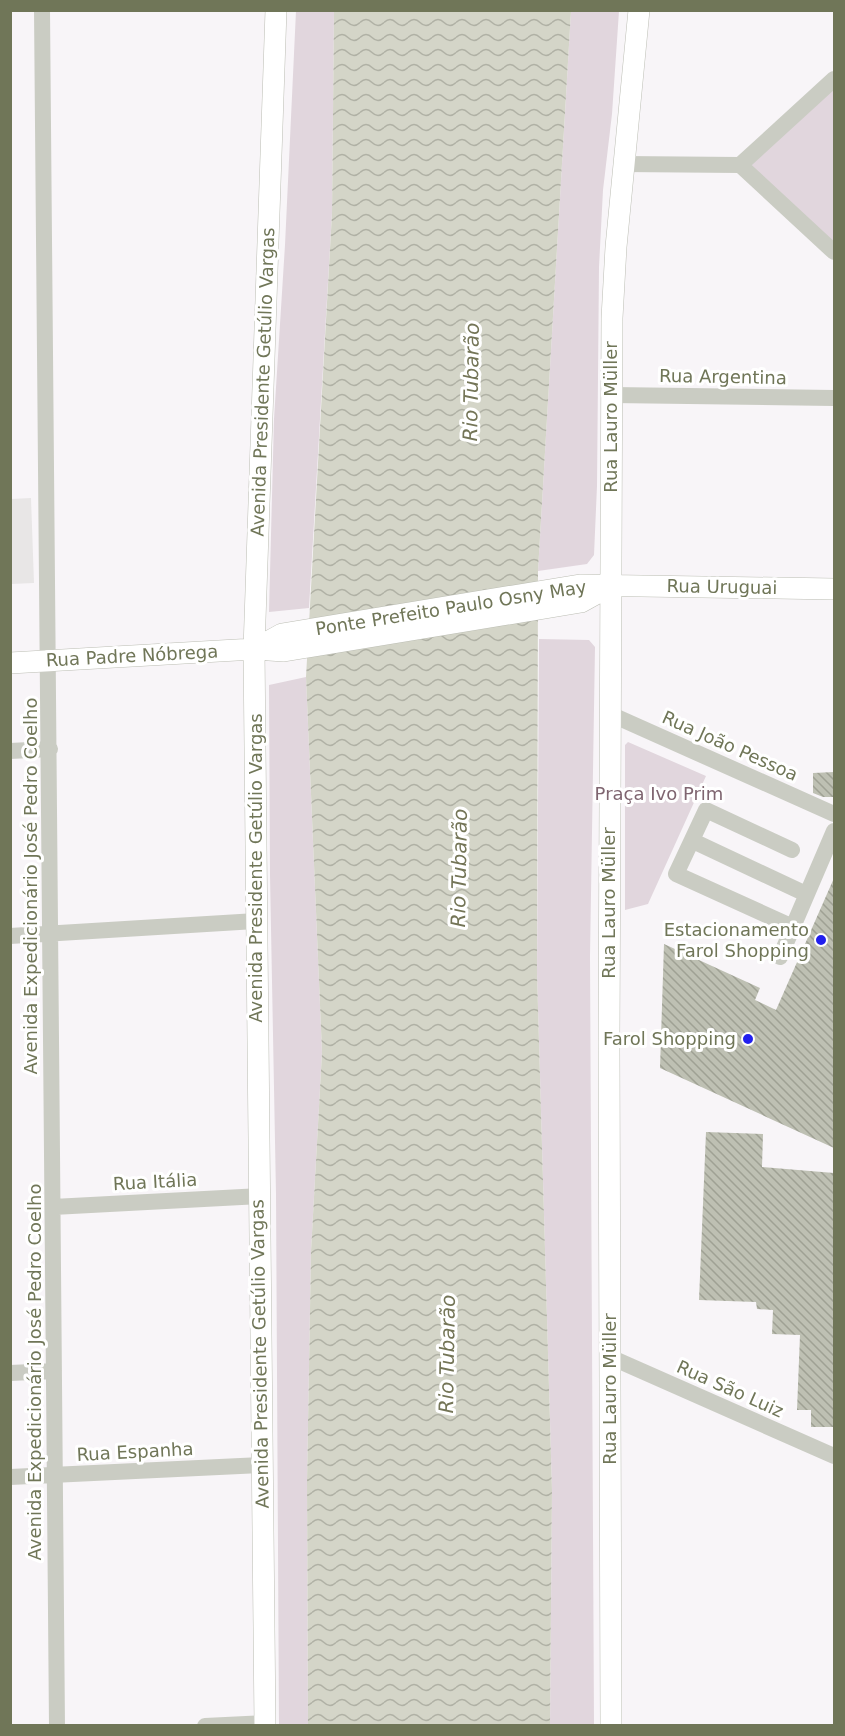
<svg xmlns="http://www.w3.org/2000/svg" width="845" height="1736" viewBox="0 0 845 1736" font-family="'DejaVu Sans',sans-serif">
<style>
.built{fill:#e8e6e6}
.green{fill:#e1d6dd}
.water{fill:url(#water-waves)}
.building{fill:url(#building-back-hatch)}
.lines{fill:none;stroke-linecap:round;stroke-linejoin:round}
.major-casing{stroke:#bcbeb4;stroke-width:22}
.minor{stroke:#caccc3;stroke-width:16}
.major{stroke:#fff;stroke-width:21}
.poi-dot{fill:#211fee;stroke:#fff;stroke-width:2}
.labels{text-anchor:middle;stroke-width:6;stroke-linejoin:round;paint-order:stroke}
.street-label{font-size:18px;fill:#707658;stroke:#fff}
.park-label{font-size:18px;fill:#7f6570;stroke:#fff}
.poi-label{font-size:18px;fill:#707658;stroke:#fff;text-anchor:end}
.water-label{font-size:20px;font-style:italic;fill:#747557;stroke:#fff}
</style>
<defs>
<pattern id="water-waves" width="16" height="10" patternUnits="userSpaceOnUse" patternTransform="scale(1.5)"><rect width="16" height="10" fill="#d4d5c8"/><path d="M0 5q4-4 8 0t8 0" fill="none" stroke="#b0b1a5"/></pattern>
<pattern id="building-back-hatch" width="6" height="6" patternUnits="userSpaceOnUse" patternTransform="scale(1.5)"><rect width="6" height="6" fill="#bec0b3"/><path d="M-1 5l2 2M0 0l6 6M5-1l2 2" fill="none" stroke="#9fa194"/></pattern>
</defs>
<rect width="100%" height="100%" fill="#f8f5f8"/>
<path class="built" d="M31 498 34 583 11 584V499Z"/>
<path class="green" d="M296 11H334L332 213 309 608 269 612 274 419 285 245Z
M571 11H619L612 114 603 190 599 267 597 486 594 555 587 564 538 571Z
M834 87V246L749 165Z
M539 639 589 640 595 647 590 956 594 1725H550L552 1490 537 973Z
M306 677 322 1052 311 1251 307 1482 308 1726 279 1725 276 1194 270 875 269 685Z
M628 742 706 776 648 904 625 910V745Z"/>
<path class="water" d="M334 11H571L538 571 537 973 552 1490 550 1725 308 1726 307 1482 311 1251 322 1052 306 677 332 213Z"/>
<path class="building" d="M834 772V797H823L813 793V773Z
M834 878V1148L660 1068 664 944 760 988 755 1000 776 1010Z
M706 1132 763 1134 762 1167 834 1173V1427H811V1410H797L800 1335 772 1334 773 1310 757 1309 756 1302 699 1300Z"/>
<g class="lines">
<g class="major-casing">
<path id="major" d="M255 649 282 634 580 585 834 589
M10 663 254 649 284 651 581 602 610 586
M265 1726 254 649 276 10
M611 1726 609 1044 612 318 616 247 639 10"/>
</g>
<path class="minor" d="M42 10 57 1726
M623 164 740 165
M740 165 834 252
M740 165 834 79
M612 395 834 398
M610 714 834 814
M10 751 50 749
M693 841 806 894
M792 850 706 810 676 874 793 927
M10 936 257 921
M780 957 834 831
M53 1207 259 1196
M610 1357 834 1456
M10 1373 54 1371
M10 1477 261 1465
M205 1726 265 1723"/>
<use href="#major" class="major"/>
</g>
<g class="poi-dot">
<circle cx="821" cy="940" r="6"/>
<circle cx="748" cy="1039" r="6"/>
</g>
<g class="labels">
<g class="street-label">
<text transform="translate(723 377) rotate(1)" y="6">Rua Argentina</text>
<text transform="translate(263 382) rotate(-88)" y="6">Avenida Presidente Getúlio Vargas</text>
<text transform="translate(611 417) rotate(-90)" y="6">Rua Lauro Müller</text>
<text transform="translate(722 587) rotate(1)" y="6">Rua Uruguai</text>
<text transform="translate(451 608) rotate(-9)" y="6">Ponte Prefeito Paulo Osny May</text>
<text transform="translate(132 656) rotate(-3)" y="6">Rua Padre Nóbrega</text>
<text transform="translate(730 746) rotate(24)" y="6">Rua João Pessoa</text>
<text transform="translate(256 868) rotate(-90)" y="6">Avenida Presidente Getúlio Vargas</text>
<text transform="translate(31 886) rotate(-90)" y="6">Avenida Expedicionário José Pedro Coelho</text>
<text transform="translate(609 903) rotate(-90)" y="6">Rua Lauro Müller</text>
<text transform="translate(155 1182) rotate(-3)" y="6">Rua Itália</text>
<text transform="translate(260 1354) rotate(-91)" y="6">Avenida Presidente Getúlio Vargas</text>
<text transform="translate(35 1372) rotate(-90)" y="6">Avenida Expedicionário José Pedro Coelho</text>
<text transform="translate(610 1389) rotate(-90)" y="6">Rua Lauro Müller</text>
<text transform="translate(730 1389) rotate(24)" y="6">Rua São Luiz</text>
<text transform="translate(135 1452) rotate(-3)" y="6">Rua Espanha</text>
</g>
<g class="park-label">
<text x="659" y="800">Praça Ivo Prim</text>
</g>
<g class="poi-label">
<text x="809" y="936">Estacionamento<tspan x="809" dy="21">Farol Shopping</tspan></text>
<text x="736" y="1045">Farol Shopping</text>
</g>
<g class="water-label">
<text transform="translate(471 382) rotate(-89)" y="7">Rio Tubarão</text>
<text transform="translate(459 868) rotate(-89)" y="7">Rio Tubarão</text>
<text transform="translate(447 1354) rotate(-89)" y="7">Rio Tubarão</text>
</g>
</g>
<rect width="845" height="1736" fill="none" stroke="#707658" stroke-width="24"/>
</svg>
